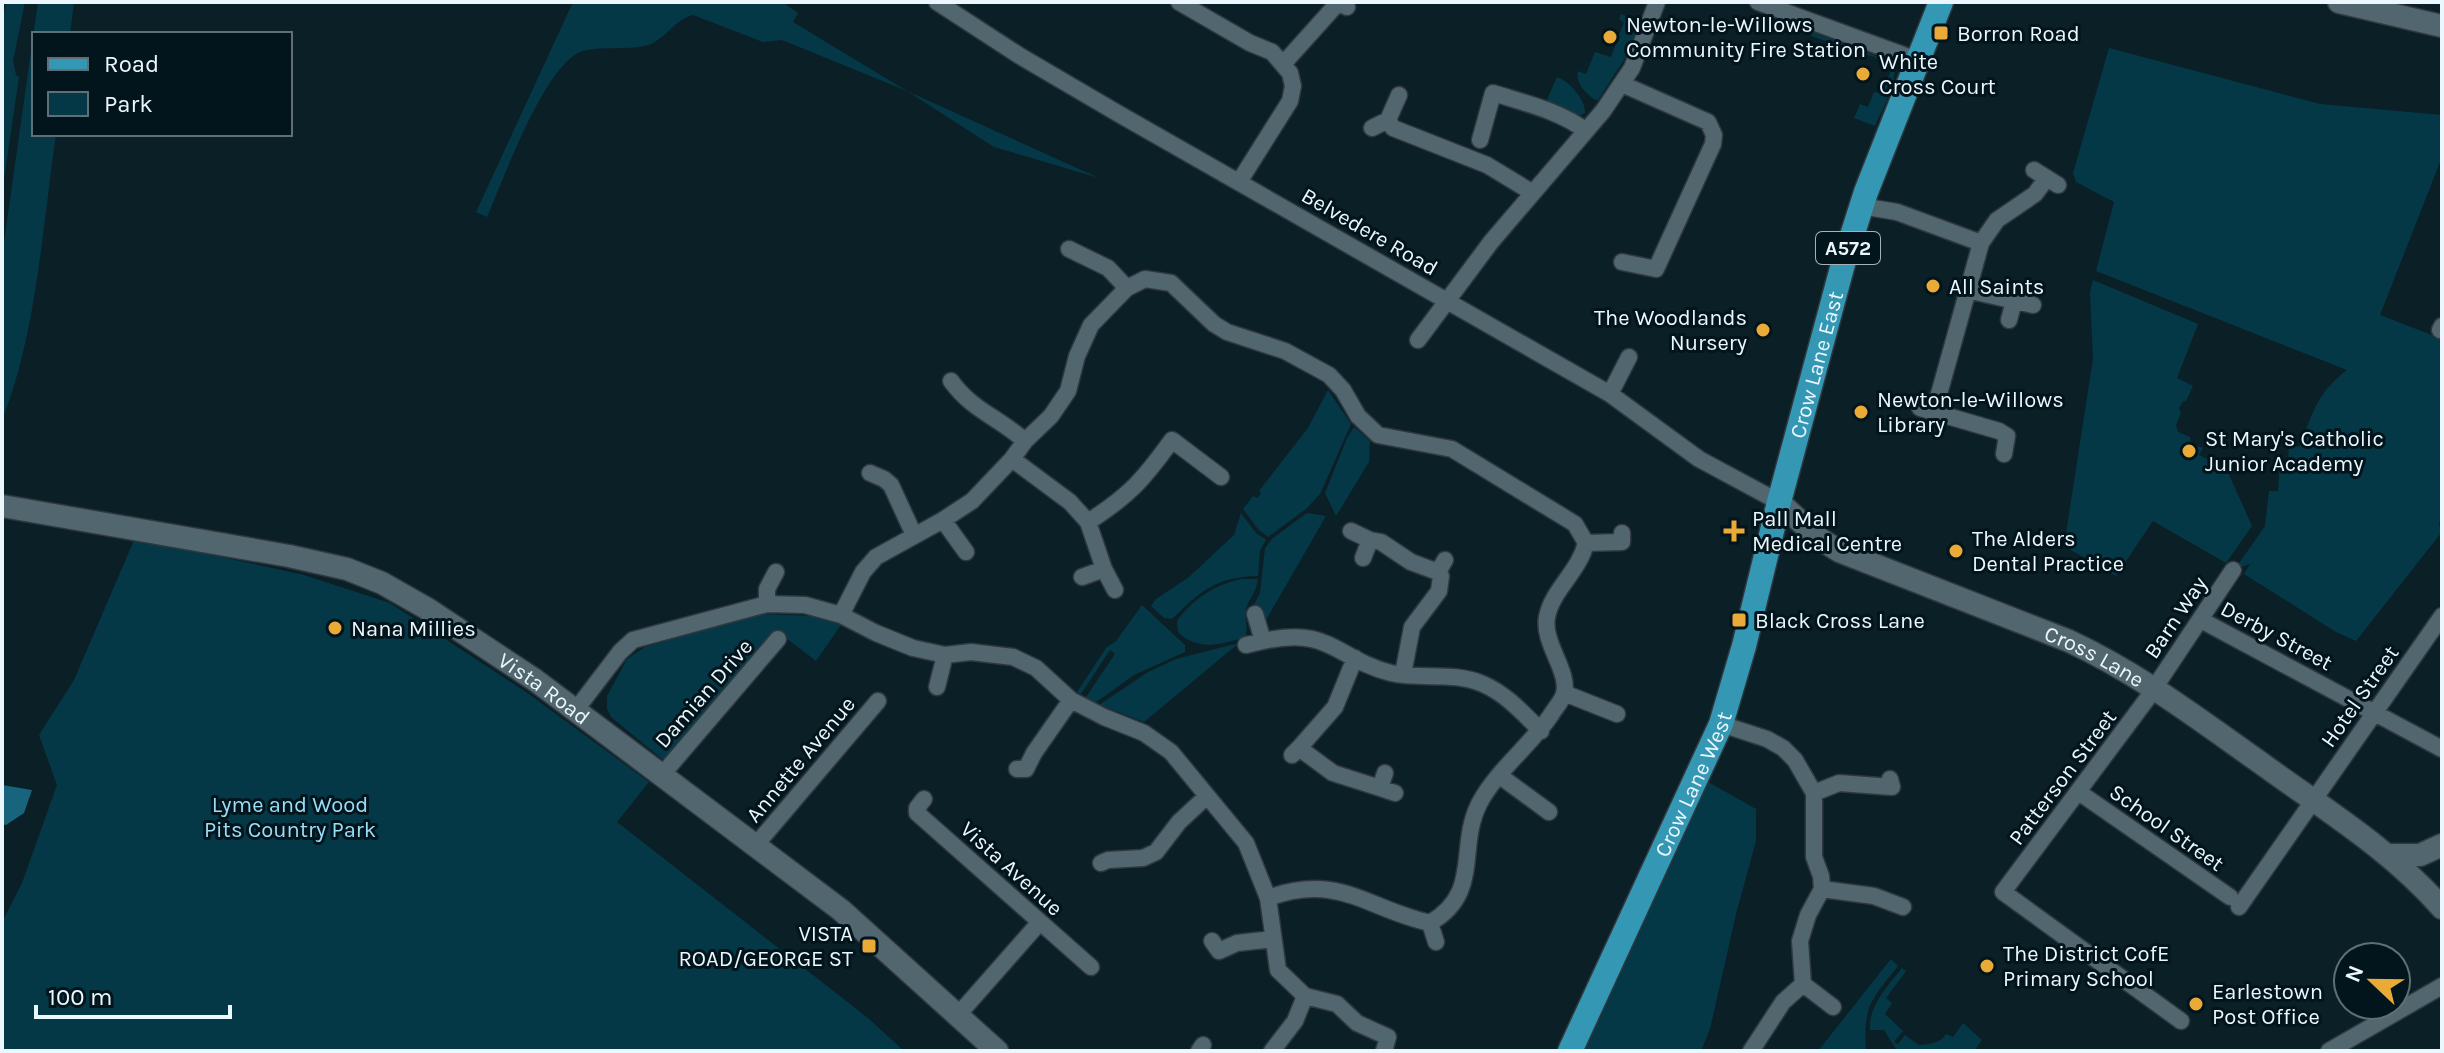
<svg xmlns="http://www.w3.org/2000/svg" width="2444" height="1053" viewBox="0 0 2444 1053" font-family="Karla,sans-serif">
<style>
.green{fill:#053847}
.water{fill:#17647c}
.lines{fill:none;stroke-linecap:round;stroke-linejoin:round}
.street-casing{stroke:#2f383e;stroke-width:19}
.secondary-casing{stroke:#2f383e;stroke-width:25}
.primary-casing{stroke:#2f383e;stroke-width:27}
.street{stroke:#51666f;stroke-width:16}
.secondary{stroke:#51666f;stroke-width:22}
.primary{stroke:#3497b4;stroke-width:24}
.poi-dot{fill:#eaaa38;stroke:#03151c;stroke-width:3}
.labels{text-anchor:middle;stroke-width:6;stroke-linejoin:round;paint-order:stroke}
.shield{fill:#03151c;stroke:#a5b3b9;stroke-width:2}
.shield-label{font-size:20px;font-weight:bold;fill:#ebf7fc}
.poi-label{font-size:22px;fill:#ebf7fc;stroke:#03151c;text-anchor:start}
.street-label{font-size:22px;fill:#ebf7fc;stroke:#03151c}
.park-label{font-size:22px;fill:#99def9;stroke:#03151c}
</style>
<rect width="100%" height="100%" fill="#0b1f26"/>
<path class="green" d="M6 2H25L13 61 16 75 19 77 2 193V24Z
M38 2H74L70 34H34V134H56C43 223 36 337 2 420V256Z
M573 2H782L798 13 793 22 907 91 1099 178 994 147 907 91 782 40 763 42 693 15C675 19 666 39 648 45 628 51 599 45 580 52 544 67 503 180 487 217L476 212Z
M1621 14 1640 22 1625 58 1598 100H1595C1586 93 1575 84 1578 71L1586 74 1595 52 1611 57 1624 22 1619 19Z
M1812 32 1892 62C1901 79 1882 109 1875 126L1854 118 1860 104 1868 107 1874 92 1879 93 1884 80H1887L1892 68 1889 62 1811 36Z
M2109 48 2320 104 2442 115V157L2380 315 2442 339V521L2439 522 2441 533 2356 641 2336 632 2244 574 2250 564 2235 569 2265 526 2269 491H2278L2280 460H2288L2289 446 2283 444 2282 441 2299 447C2314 411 2316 394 2347 370L2096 271 2114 202 2076 182 2073 173Z
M1557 77C1569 81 1586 100 1585 113L1577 117 1545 104Z
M2093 280 2198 324 2177 378 2193 386 2186 401H2183L2179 408 2181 413 2176 425 2178 432 2190 437 2191 444 2203 448 2199 455 2226 468 2252 526 2226 563 2153 521 2116 576 2064 546 2093 359 2090 292Z
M1328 390 1351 424 1320 494 1306 509 1268 537 1258 529 1243 509 1253 496 1258 498 1261 493 1259 491 1308 428Z
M1354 427 1370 441 1369 462 1336 516 1325 493 1347 438Z
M1241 513 1256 533 1266 540 1260 550 1258 576C1215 577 1201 591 1172 619L1164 618 1151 606 1156 599 1189 577 1234 535Z
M1307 513 1326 516 1266 620 1263 611 1251 610 1260 593 1265 548 1273 538Z
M135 538 304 575 390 603 526 692 649 782 617 822 868 1018 904 1051H2V922L22 883 57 785 39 735 74 680Z
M1242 579H1258C1256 594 1248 599 1246 610 1244 620 1249 627 1245 637 1221 645 1197 651 1178 632L1177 621C1194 598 1214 585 1242 579Z
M1142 605 1185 645V652L1134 675 1095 703 1086 697 1115 654 1110 650 1081 694 1077 692 1106 648 1116 641Z
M759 614 811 616 841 625 816 661 777 631 669 757 662 759 611 717 607 709V696L627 659 645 647Z
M1239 643 1144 722 1099 705 1148 672 1176 659Z
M1703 779 1756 809V841L1736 914 1710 1029 1701 1051H1579Z
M1891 959 1898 966C1871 1000 1863 1006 1866 1051H1818Z
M1902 968 1906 971 1886 998 1892 1003 1885 1014 1903 1031 1894 1042 1898 1044 1905 1035 1919 1045C1930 1044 1941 1043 1946 1034L1953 1037 1963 1023 1982 1040 1974 1051H1897L1884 1030H1870C1868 1006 1888 986 1902 968Z"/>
<path class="water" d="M2 785 32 790 24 813 6 825 2 824Z"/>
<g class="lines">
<g class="street-casing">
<path id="street" d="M937 2 1020 56 1119 114 1610 394 1699 459 1779 502
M1179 2 1250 43 1272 52 1290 73 1293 86 1290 101 1239 182
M1758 2 1917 60
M1284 63 1338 3 1347 7
M1622 84 1708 122 1714 135 1713 144 1656 269 1622 262
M1388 120 1393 128 1487 165 1533 193
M1372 128 1388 120 1399 95
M1480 140 1493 93C1525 103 1560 111 1586 131
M2034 170 2058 185
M1861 206 1897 212 1981 243 1934 412
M1981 243 1997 220 2035 194 2047 178
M1069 249 1108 268 1127 288
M1967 290 2033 305
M2009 320 2014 301
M2440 330 2442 326
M1418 340 1491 242 1603 111 1632 68 1657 2
M951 381C973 411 998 417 1025 441
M1610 394 1629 357
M1920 408 1999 431 2007 436 2004 454
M1012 459 1070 502 1088 522 1104 569 1082 577
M870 473 884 479 891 485 914 535
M943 520 966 552
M1088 522C1130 495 1143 480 1172 440L1221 477
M1351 531 1370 540 1363 558
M1370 540 1381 542 1411 562 1438 572
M1586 543 1622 542V533
M1104 569 1115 590
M767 604V589L776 572
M1255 614 1263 641C1331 626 1336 659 1391 673 1422 680 1453 671 1483 684 1506 694 1523 713 1541 731
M841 615 863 572 876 557 943 520 972 501 1012 459 1025 441 1051 416 1068 391 1077 356 1091 325 1127 288 1145 279 1171 283 1214 324 1227 332 1285 351 1329 375 1343 390 1358 416 1378 435 1452 449 1575 524 1586 543C1579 572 1552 590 1547 617 1542 643 1570 671 1564 694 1562 701 1555 708 1551 715 1530 746 1496 771 1479 804 1457 848 1482 893 1430 923 1367 909 1339 872 1268 898
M2201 620 2442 749
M1246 645 1263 641
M1403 674 1412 627 1439 591 1441 576 1438 572 1445 560
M937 687 945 655 971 652 1013 657 1036 668 1071 700 1104 717 1144 733 1171 752 1246 843 1268 898 1278 970 1305 996 1337 1004 1357 1023 1388 1037 1384 1051
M1564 693 1617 714
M575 711 620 652 633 640 767 604 805 605 841 615 876 633 913 648 945 655
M1721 724 1767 739 1783 748 1795 760 1814 793V857L1821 876 1822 889
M1299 748 1335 707 1355 658
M1292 755 1299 748 1333 773 1380 788
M1017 769H1026L1034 753 1071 700
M1385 773 1380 788 1395 793
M661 776 778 639
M1500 776 1549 812
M1814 793 1839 783 1892 787 1890 779
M2080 793 2230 897
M924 799 917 808V813L1091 967
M755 846 878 701
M1101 863 1108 860 1143 858 1156 852 1179 822 1207 796
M2239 907 2442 616
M1430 923 1436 942
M1212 941 1219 951 1237 943 1273 939
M1833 1007 1803 984 1800 941 1808 915 1822 889 1874 896 1903 907
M958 1015 1040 922
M2181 1021 2003 892 2147 699 2233 570
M1199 1051 1203 1045
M1272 1051 1295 1021 1305 996
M1751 1051 1783 1002 1803 984
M2329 1051 2442 986"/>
</g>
<g class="secondary-casing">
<g id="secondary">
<path d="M2339 2 2442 26"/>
<path id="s1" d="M1779 502 1817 537 1839 551 2069 641C2140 674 2201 721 2265 766 2327 811 2391 850 2442 908"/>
<path id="s2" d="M2 506 289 556 347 569 382 583 426 608 535 680 841 910 997 1051"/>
<path d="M2389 855H2420L2442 845"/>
</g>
</g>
<g class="primary-casing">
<g id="primary">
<path id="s3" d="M1570 1051 1721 724 1744 646 1779 502 1843 264 1866 192 1941 2"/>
</g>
</g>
<use href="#street" class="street"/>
<use href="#secondary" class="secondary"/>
<use href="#primary" class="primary"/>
</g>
<g class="poi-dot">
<rect x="1933" y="25" width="16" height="16" rx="4"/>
<circle cx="1610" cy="37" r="8"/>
<circle cx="1863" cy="74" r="8"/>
<circle cx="1933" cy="286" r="8"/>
<circle cx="1763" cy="330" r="8"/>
<circle cx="1861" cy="412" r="8"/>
<circle cx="2189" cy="451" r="8"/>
<path d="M1730 519h8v8h8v8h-8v8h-8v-8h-8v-8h8z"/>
<circle cx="1956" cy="551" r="8"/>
<rect x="1731" y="612" width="16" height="16" rx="4"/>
<circle cx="335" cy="628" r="8"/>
<rect x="861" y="938" width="16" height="16" rx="4"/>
<circle cx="1987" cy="966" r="8"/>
<circle cx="2196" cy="1004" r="8"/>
</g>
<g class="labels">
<rect class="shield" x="1816" y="232" width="64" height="32" rx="6"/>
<g class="shield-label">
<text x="1848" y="255">A572</text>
</g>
<g class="poi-label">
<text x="1626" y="32">Newton-le-Willows<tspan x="1626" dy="25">Community Fire Station</tspan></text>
<text x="1957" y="41">Borron Road</text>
<text x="1879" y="69">White<tspan x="1879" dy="25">Cross Court</tspan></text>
<text x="1949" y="294">All Saints</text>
<text x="1747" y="325" text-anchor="end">The Woodlands<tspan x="1747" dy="25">Nursery</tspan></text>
<text x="1877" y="407">Newton-le-Willows<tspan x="1877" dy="25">Library</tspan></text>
<text x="2205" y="446">St Mary's Catholic<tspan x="2205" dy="25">Junior Academy</tspan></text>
<text x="1752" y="526">Pall Mall<tspan x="1752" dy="25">Medical Centre</tspan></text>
<text x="1972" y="546">The Alders<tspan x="1972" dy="25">Dental Practice</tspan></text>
<text x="1755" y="628">Black Cross Lane</text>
<text x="351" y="636">Nana Millies</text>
<text x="853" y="941" text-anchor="end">VISTA<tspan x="853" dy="25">ROAD/GEORGE ST</tspan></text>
<text x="2003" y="961">The District CofE<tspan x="2003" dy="25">Primary School</tspan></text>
<text x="2212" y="999">Earlestown<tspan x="2212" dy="25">Post Office</tspan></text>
</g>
<g class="street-label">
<text transform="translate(1370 231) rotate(30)" y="8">Belvedere Road</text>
<text dy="8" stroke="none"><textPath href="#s3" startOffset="732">Crow Lane East</textPath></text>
<text transform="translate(2175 617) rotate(-56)" y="8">Barn Way</text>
<text transform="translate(2277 635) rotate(28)" y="8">Derby Street</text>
<text dy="8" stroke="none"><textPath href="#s1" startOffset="354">Cross Lane</textPath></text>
<text dy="8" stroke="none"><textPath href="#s2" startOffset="582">Vista Road</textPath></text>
<text transform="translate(703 693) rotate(-49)" y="8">Damian Drive</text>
<text transform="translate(2359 696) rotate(-55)" y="8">Hotel Street</text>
<text transform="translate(800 759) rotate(-50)" y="8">Annette Avenue</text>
<text transform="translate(2062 777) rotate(-53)" y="8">Patterson Street</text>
<text dy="8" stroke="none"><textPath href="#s3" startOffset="294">Crow Lane West</textPath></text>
<text transform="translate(2167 827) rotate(35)" y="8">School Street</text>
<text transform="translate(1012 868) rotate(42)" y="8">Vista Avenue</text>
</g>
<g class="park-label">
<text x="290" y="812">Lyme and Wood<tspan x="290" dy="25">Pits Country Park</tspan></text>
</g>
</g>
<rect width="2444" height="1053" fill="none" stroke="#ebf7fc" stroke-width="8"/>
<rect x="32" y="32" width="260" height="104" fill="#03151c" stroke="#606f76" stroke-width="2"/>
<rect x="48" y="58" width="40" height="12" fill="#3497b4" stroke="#606f76" stroke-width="2"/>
<text x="104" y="72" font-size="24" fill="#ebf7fc">Road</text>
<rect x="48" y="92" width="40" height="24" fill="#053847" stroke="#606f76" stroke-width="2"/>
<text x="104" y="112" font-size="24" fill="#ebf7fc">Park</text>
<g transform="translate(2372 981) rotate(292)"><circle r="38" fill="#03151c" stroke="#606f76" stroke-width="2"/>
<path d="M0-6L14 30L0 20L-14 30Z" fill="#eaaa38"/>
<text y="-12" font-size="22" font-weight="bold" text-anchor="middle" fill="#ebf7fc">N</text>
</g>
<path d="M36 1005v12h194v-12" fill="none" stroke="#ebf7fc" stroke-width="4"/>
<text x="48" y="1005" font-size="24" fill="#ebf7fc" stroke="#03151c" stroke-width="6" paint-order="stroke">100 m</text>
</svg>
